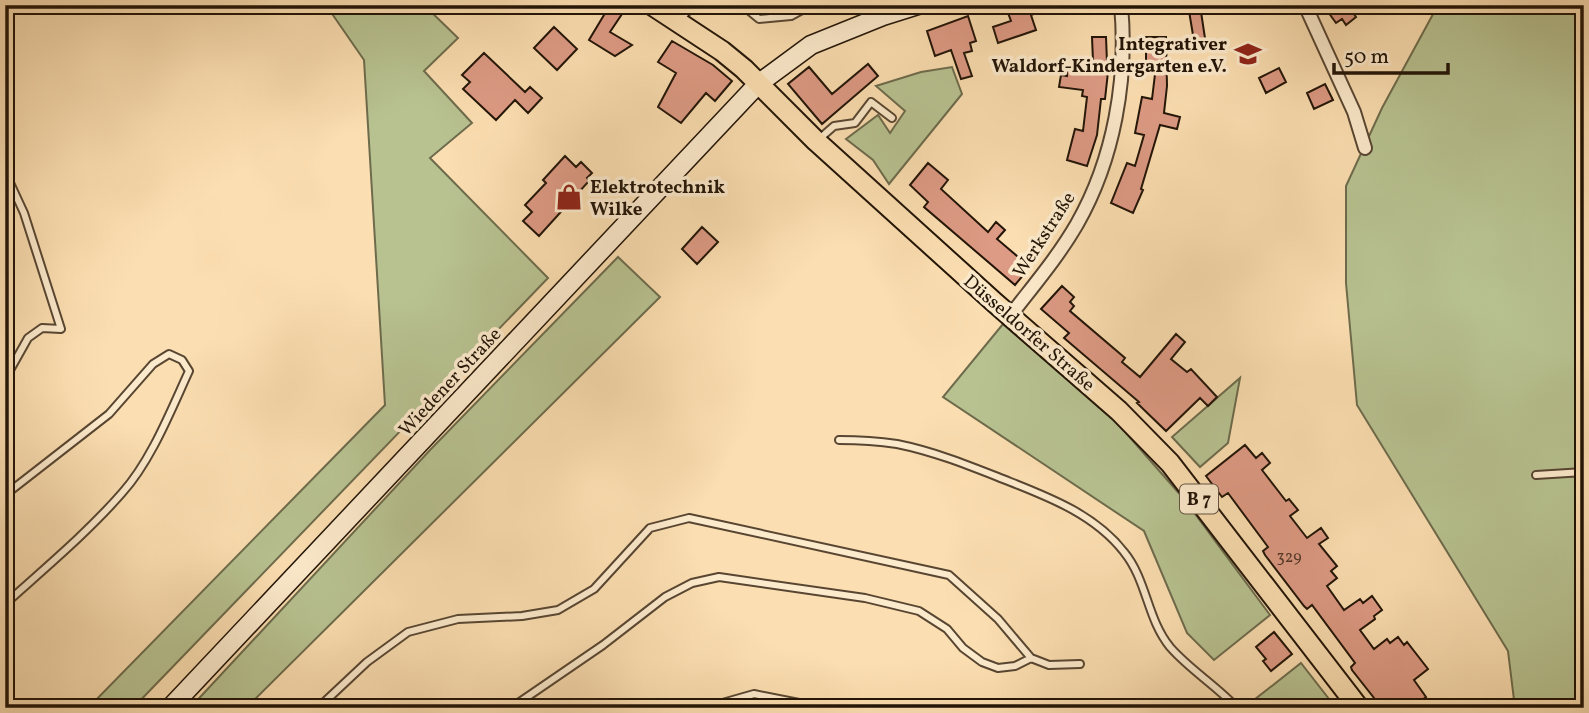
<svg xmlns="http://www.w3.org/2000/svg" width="1589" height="713" viewBox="0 0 1589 713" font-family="Vollkorn,serif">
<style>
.green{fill:#b8c291;stroke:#6d6b4c;stroke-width:2}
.building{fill:#dd9a84;stroke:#221407;stroke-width:2}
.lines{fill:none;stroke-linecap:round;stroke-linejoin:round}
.service-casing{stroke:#584632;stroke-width:10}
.minor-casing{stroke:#584632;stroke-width:16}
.secondary-casing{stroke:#221407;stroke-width:21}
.primary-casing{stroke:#221407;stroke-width:23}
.service{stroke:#fceacc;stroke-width:6}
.minor{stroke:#fceacc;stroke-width:12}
.secondary{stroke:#fceacc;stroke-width:18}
.primary{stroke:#fbdeb1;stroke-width:19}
.labels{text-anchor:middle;stroke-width:7;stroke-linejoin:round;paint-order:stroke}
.number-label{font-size:16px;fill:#513626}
.shield{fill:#fceacc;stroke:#635442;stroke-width:2}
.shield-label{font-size:18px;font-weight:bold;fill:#221407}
.poi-label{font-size:19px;font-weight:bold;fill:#221407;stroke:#fceacc;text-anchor:end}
.street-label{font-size:19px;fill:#221407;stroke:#fceacc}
</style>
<rect width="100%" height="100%" fill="#fbdeb1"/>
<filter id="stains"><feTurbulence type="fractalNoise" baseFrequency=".00286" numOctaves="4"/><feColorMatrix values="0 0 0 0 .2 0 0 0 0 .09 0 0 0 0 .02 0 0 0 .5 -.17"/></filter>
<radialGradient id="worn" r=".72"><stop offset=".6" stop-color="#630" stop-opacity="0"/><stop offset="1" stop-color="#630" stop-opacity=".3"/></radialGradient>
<path class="green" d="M326 5H424L458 38 424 71 472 123 430 158 548 278 133 708H88L385 405 364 60Z
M1438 5H1584V708H1515L1508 651 1357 405 1346 283V186L1382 108Z
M952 67 962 94 889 184 873 160 846 139 878 115 890 133 905 111 876 86 921 72Z
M618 257 660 297 246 708H190L431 449Z
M1003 324 1112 417 1184 499 1270 615 1214 660 1187 633 1144 531 943 397Z
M1240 378 1228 443 1200 467 1172 437Z
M1301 663 1336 708H1261L1254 700Z"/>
<path class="building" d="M610 5H615L624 11 610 32 632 45 615 56 589 40Z
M1005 5H1052V7L1031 15 1036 30 998 43 993 27 1011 21Z
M1188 5H1200L1206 45 1195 47Z
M1323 5H1348L1356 17 1346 25 1342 19 1336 23Z
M968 16 976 41 970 43 972 51 964 53 972 76 961 79 951 50 935 56 927 31Z
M554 27 577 49 557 70 534 48Z
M1092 37H1106L1107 62 1109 63 1105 99H1101L1097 135 1087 166 1067 160 1075 129 1083 131 1087 97 1082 96 1083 90 1059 87 1061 75 1067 76V69L1085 72 1087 60 1093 61Z
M1146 37H1166L1167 86 1164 113 1180 117 1177 129 1160 125 1141 189 1143 190 1133 213 1111 203 1127 163 1135 166 1144 135 1135 133 1142 97 1152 99 1156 66 1146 65Z
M672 41 713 65 732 81 715 101 706 93 681 123 658 107 676 73 658 62Z
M484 53 525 92 530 87 542 98 528 113 515 100 496 120 463 89 470 82 462 75Z
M868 64 878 76 822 124 788 84 809 67 832 94Z
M1279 68 1286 82 1266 93 1259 78Z
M1325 84 1333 100 1314 109 1307 93Z
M565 156 576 167 581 162 592 173 587 178 589 181 539 236 523 221 532 212 525 205 546 183 543 180Z
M928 163 948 180 941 189 988 232 996 222 1005 230 997 239 1030 267 1015 285 924 207 928 202 910 185Z
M702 227 718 242 697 264 682 249Z
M1062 286 1074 297 1070 302 1074 306 1070 311 1125 358 1122 362 1140 377 1176 334 1185 342 1171 359 1187 372 1191 369 1217 397 1208 406 1200 398 1166 431 1137 403 1139 402 1064 338 1069 333 1041 309Z
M1245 445 1256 458 1262 453 1270 463 1262 470 1286 501 1289 499 1298 510 1290 516 1307 538 1321 528 1328 538 1319 544 1337 566 1331 571 1337 578 1327 586 1344 610 1360 599 1363 603 1372 596 1382 610 1374 616 1375 619 1360 630 1374 649 1387 639 1390 643 1398 637 1404 645 1407 642 1428 669 1414 680 1426 697 1411 708H1382L1352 670 1351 667 1355 663 1312 605 1307 609 1304 606 1265 555 1263 551 1268 547 1228 493 1222 497 1206 476Z
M1274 632 1292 654 1271 671 1263 661 1266 659 1256 647Z"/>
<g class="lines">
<g class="service-casing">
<path id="service" d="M742 5 759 19 791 16 811 5
M679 20 694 5
M818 140 834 126 855 123 871 102 892 118
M5 172 24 213 61 329 42 328 28 338 5 379
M839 440C858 440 877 441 897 444 932 451 965 464 998 477 1043 495 1093 512 1124 552 1147 580 1147 619 1170 647 1190 670 1217 686 1237 708
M1536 475 1584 472
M5 495 109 414 153 364 169 354 182 360 189 371C171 410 151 461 122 493 87 533 45 568 5 604
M520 703 530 708
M318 708 367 662 408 632 458 619 522 616 558 610 594 589 650 528 689 518 949 575 998 619 1031 658 1049 665 1080 664
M511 708 603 645 665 597 692 583 719 577 865 598 919 611 947 629 963 648 982 662 998 668 1015 666 1031 658
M705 708 754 694 804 704"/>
</g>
<g class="minor-casing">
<path id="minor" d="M1305 5 1354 112 1365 148
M1010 316C1033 286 1058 257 1077 224 1114 159 1128 79 1121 5"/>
</g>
<g class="secondary-casing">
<path id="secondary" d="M170 708 758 84 811 45 883 16 918 5"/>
</g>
<g class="primary-casing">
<path id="primary" d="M652 5 722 51 744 69 816 141 994 302 1119 411 1170 463 1359 708"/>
</g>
<use href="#service" class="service"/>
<use href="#minor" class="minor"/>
<use href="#secondary" class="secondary"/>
<use href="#primary" class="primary"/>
</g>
<defs>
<g id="school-bare" transform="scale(2.1)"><path d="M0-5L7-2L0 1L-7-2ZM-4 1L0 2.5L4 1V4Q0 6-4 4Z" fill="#8f2418" stroke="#fceacc" stroke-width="2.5" paint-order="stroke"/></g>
<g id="shop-bare" transform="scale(2.1)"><path d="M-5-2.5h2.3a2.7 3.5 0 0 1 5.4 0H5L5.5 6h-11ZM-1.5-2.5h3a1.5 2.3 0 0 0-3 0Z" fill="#8f2418" stroke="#fceacc" stroke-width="2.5" paint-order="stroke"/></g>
</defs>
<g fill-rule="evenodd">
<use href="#school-bare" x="1248" y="54"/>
<use href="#shop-bare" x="569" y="197"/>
</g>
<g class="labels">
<g class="number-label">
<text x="1289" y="562">329</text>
</g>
<rect class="shield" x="1180" y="484.5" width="38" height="29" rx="5"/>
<g class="shield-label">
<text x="1199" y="505">B 7</text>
</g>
<g class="poi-label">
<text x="1227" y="50">Integrativer<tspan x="1227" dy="22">Waldorf-Kindergarten e.V.</tspan></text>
<text x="590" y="193" text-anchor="start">Elektrotechnik<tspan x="590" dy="22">Wilke</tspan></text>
</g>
<g class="street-label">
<text transform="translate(1043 234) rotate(-57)" y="7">Werkstraße</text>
<text transform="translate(1030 332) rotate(41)" y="7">Düsseldorfer Straße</text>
<text transform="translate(449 381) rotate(-47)" y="7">Wiedener Straße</text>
</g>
</g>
<rect width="1589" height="713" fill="none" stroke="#fbdeb1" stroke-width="28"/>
<rect x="7" y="7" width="1575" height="699" fill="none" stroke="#221407" stroke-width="3.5"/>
<rect x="14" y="14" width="1561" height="685" fill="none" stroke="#221407" stroke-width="2"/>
<path d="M1334 63v10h114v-10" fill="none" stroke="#221407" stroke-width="3.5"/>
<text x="1344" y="63" font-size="21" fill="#221407" stroke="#fceacc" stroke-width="5" paint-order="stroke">50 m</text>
<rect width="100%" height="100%" filter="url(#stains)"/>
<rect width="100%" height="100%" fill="url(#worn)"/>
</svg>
